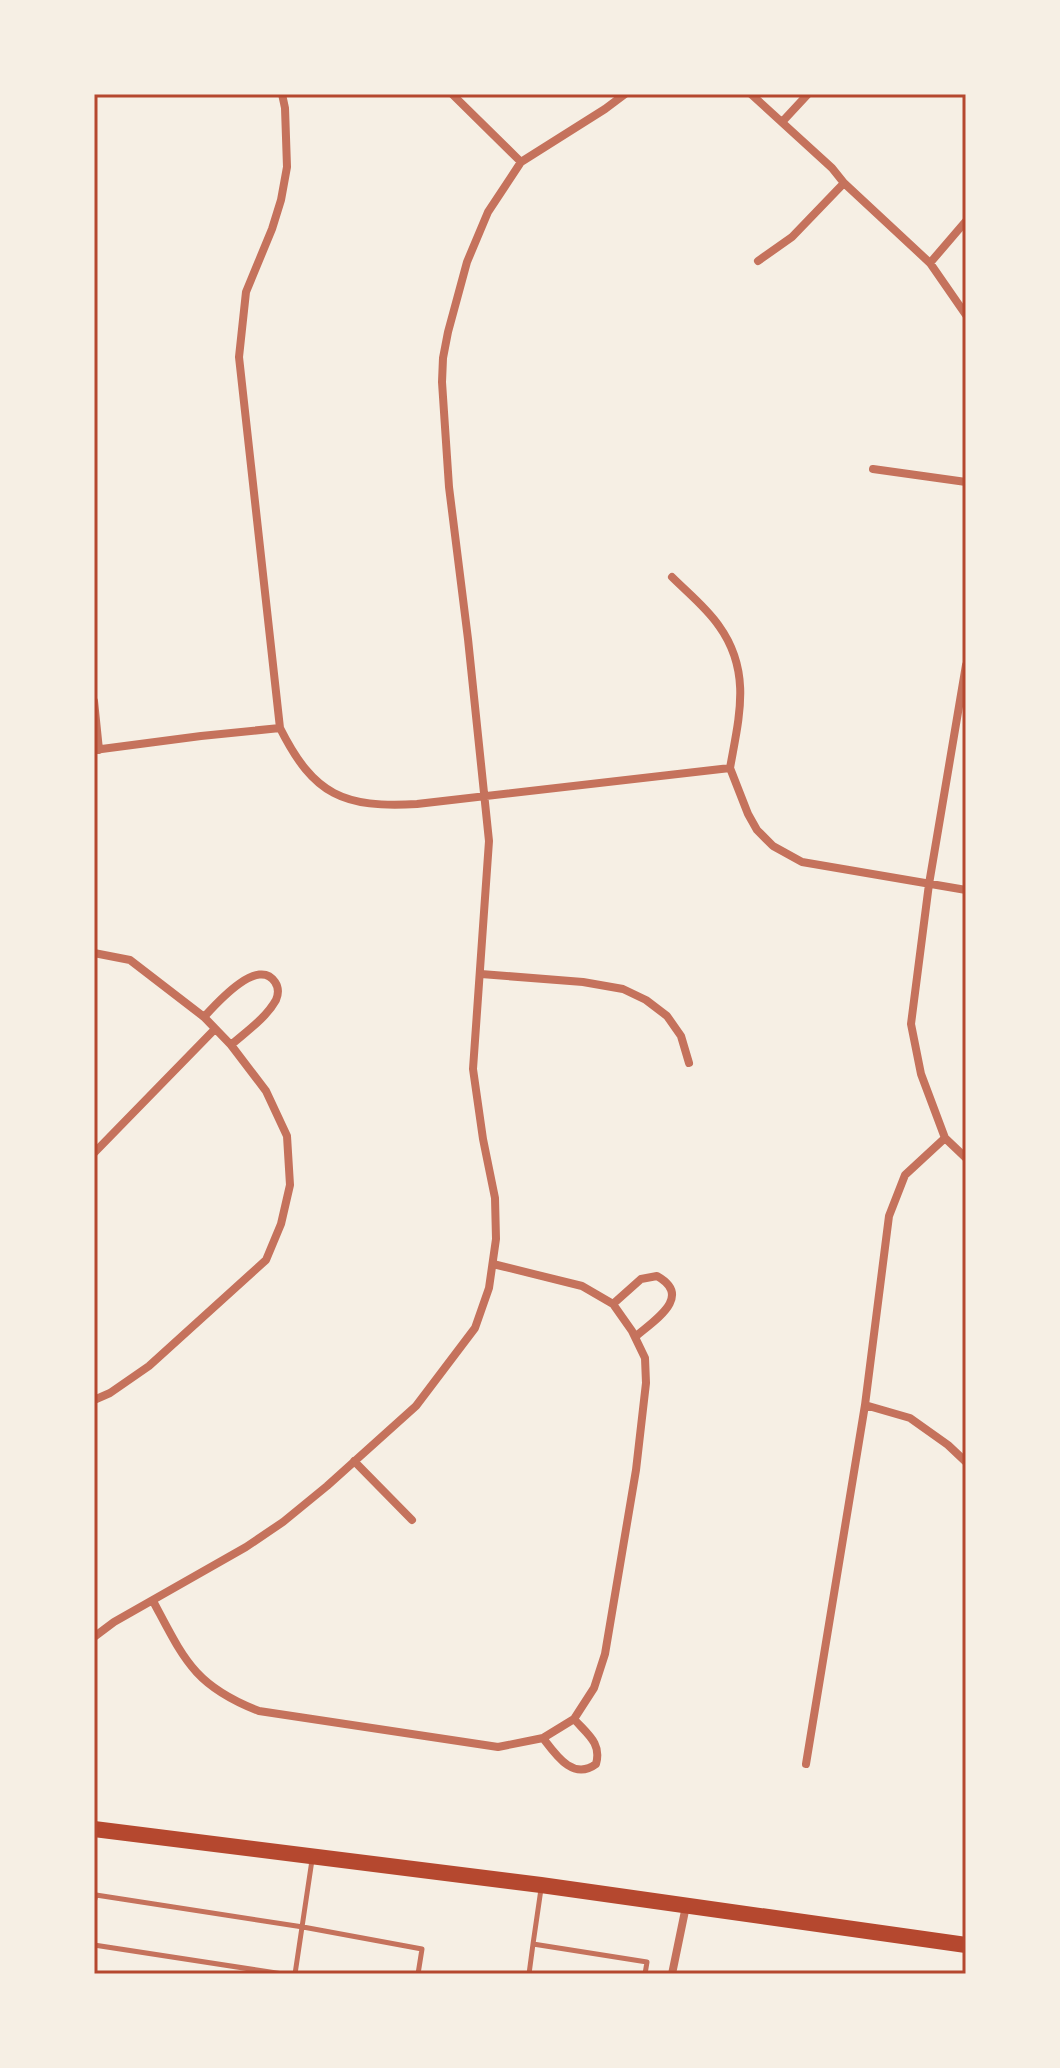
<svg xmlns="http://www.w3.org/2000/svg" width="1060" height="2068" viewBox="0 0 1060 2068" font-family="Rubik,sans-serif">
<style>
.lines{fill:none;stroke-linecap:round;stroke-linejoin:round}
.service{stroke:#c5725c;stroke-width:5}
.minor{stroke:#c5725c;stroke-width:8}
.primary{stroke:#b5482f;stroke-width:16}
.neatline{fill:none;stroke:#b5482f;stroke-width:3}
</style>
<rect width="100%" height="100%" fill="#f6efe4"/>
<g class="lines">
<path class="service" d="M541 1889 533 1944 647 1962 645 1974
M94 1902 96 1895 303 1927 422 1949 418 1974
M94 1945 283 1974
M295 1974 312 1860
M529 1974 533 1944"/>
<path class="minor" d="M282 94 285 108 287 167 281 200 272 229 246 292 239 357 280 728C314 796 344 808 417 804L730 768 748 814 757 830 773 846 802 862 966 890
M452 94 521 162
M751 94 832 168 844 183 930 263 966 315
M782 122 808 94
M758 261 792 237 844 183
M930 263 966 221
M873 469 966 482
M672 577C687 592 707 608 719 626 752 672 739 717 730 768
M966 665 929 884 911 1024 921 1074 945 1138 966 1158
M94 701 99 750
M94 750 201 736 280 728
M94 953 130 960 204 1017 231 1045 266 1091 287 1136 290 1185 281 1224 266 1260 149 1366 110 1393 94 1400
M481 974 583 982 623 989 646 1000 667 1016 681 1036 689 1063
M204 1017C216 1004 258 956 275 982 279 988 279 993 276 1000 266 1018 247 1031 231 1045
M94 1153 214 1030
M613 1304 641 1279 657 1276C694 1297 653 1321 635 1337
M865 1405 910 1418 948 1445 966 1462
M354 1461 412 1520
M153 1601C184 1659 194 1686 259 1711L498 1747 543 1738 574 1719 594 1688 605 1654 636 1470 646 1383 645 1358 632 1331 613 1304 582 1286 493 1264
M94 1637 114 1622 246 1547 283 1522 327 1486 416 1406 475 1328 489 1288 496 1239 495 1198 483 1139 473 1069 489 841 468 639 449 487 442 382 443 358 448 332 467 262 488 212 521 162 605 109 625 94
M543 1738C556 1755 573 1781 596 1764 602 1743 587 1734 574 1719
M806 1764 865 1405 889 1216 905 1175 945 1138
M672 1974 686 1906"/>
<path class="primary" d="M94 1829 541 1885 966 1945"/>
</g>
<rect width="1060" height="2068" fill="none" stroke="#f6efe4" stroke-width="192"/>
<rect x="96" y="96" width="868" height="1876" class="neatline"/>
</svg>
